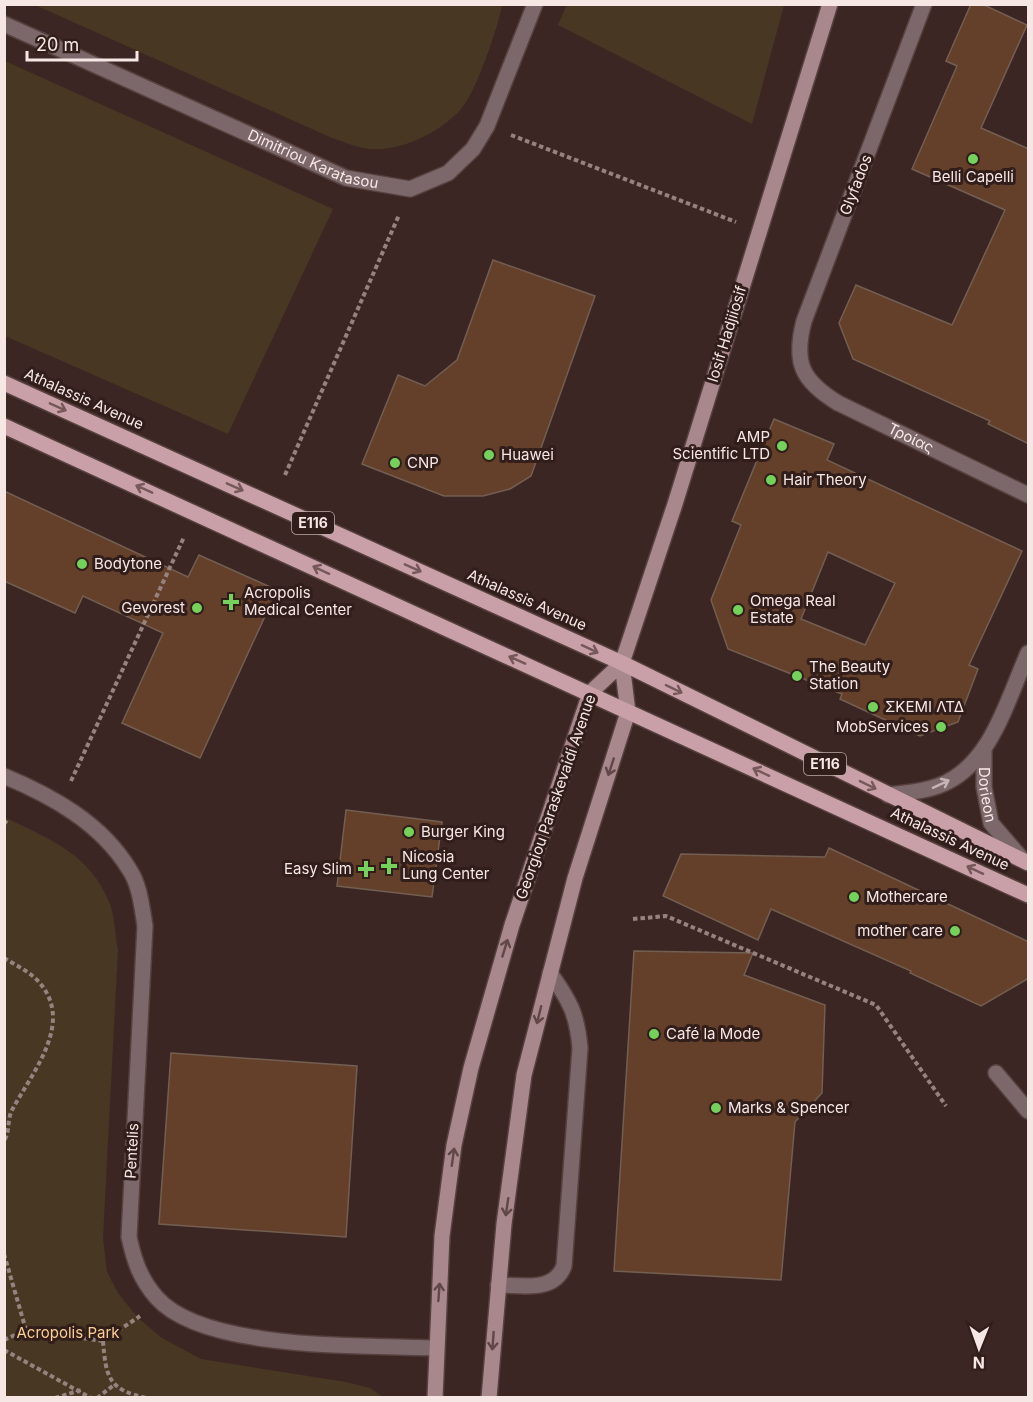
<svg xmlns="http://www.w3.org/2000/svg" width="1033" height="1402" viewBox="0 0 1033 1402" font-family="Inter,sans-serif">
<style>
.green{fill:#483722}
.building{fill:#64402b;stroke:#735e52;stroke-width:1.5;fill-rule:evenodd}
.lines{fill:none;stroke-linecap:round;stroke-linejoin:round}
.service-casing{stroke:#56413e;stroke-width:18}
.minor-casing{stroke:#56413e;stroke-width:18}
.tertiary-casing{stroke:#56413e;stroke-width:18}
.secondary-casing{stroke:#56413e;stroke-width:18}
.primary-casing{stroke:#56413e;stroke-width:18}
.path{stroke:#968380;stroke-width:4;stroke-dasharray:4.5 3;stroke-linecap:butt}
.service{stroke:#7c676a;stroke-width:15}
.minor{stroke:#7c676a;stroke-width:15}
.tertiary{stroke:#7c676a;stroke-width:15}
.secondary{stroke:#a8878d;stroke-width:15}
.primary{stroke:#caa0a8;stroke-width:15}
.oneway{stroke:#76585a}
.oneway2{stroke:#614748}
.oneway3{stroke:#c5b4b4}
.poi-dot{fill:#74d25c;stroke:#311d1a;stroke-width:2}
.labels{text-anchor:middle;stroke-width:6;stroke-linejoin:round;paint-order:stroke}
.shield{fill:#311d1a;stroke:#bbaaa8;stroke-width:1.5}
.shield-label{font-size:14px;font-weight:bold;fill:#f6e7e5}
.street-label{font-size:15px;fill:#f6e7e5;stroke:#311d1a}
.poi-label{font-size:15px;fill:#f6e7e5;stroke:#311d1a;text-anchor:start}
.park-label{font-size:15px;fill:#fccf95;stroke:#311d1a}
</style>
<rect width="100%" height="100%" fill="#3c2623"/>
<path class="green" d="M567 4 784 5 752 124 558 25Z
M35 5H502C499 25 476 92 462 108 442 132 396 155 363 148 353 146 342 141 332 138Z
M5 61 333 209 228 434 5 336Z
M4 817C49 839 90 853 110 904 115 918 115 936 118 950L103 1238 107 1272 118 1293 138 1318 162 1338 201 1359 346 1382 370 1388 383 1397H5Z"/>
<path class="building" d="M971 4H982L1027 25 981 128 1029 149V444L988 424 990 421 853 359 839 323 856 285 952 325 1005 210 912 169 957 66 946 61Z
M493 260 595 296 531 476 510 489 483 496H444L362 464 398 375 425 386 457 360Z
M774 419 834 444 827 460 1022 551 969 665 978 669 958 722 920 736 840 699 842 694 728 649 711 600 741 525 732 521ZM828 552 895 583 865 645 801 619Z
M4 491 188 577 199 555 277 590 200 758 122 723 163 633 83 596 75 613 4 581Z
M346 810 442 822 432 897 337 886Z
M829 848 1029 942V978L981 1006 910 973 911 971 771 909 758 940 663 896 681 854 825 857Z
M634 951 753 953 744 975 825 1005 822 1093 795 1122 781 1280 614 1271Z
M171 1053 357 1066 346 1237 159 1224Z"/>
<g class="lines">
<g class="service-casing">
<path id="service" d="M498 1285C521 1285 554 1293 564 1266L580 1048C577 1014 570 1001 550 973"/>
</g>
<g class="minor-casing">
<g id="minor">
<path id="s1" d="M924 4 804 321C793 363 802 381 838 403L1028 495"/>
<path id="s2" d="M4 24 346 178 410 189 448 173 473 149 487 126 535 4"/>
<path d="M4 776C52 796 101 823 129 869 140 885 142 908 145 926L129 1237C134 1260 140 1279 157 1298 204 1351 366 1345 435 1348"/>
<path d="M996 1073 1028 1111"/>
</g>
</g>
<g class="tertiary-casing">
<g id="tertiary">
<path id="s3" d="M984 751V787L991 823 1022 859"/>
<path d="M888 795C905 793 922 792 938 786 991 767 1007 700 1028 653"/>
</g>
</g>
<g class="secondary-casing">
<path id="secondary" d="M435 1398 442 1236 454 1145 471 1068 512 925 590 693 622 663
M489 1398 504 1224 524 1075 575 878 628 712 622 663 675 504 830 4"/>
</g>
<g class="primary-casing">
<path id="primary" d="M4 383 622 663 1028 863
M4 426 1028 895"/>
</g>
<path class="path" d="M511 135 736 222
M285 475 399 215
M71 781 184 537
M4 824 8 819
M633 919 666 916 876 1005 946 1106
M4 958C14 964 26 970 35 978 78 1019 33 1071 12 1110 7 1120 10 1132 4 1141
M4 1254 26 1330
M4 1340 26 1330 103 1341 140 1316
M103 1341C106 1377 108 1390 147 1398
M4 1350 91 1398
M55 1398 81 1390
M97 1398 114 1385"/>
<use href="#service" class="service"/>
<use href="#minor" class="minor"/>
<use href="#tertiary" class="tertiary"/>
<use href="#secondary" class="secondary"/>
<use href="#primary" class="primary"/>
</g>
<defs><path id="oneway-shaft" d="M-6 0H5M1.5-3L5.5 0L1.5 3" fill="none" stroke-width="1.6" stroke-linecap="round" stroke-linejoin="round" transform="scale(1.5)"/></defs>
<g class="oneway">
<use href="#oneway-shaft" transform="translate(58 407) rotate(24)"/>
<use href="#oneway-shaft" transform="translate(235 487) rotate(24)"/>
<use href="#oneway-shaft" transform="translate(144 489) rotate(-156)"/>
<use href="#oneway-shaft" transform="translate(413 568) rotate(24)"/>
<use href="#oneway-shaft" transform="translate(321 570) rotate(-155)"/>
<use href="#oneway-shaft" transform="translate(590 649) rotate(25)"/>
<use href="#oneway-shaft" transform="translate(517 660) rotate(-156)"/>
<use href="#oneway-shaft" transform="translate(674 689) rotate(26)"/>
<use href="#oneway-shaft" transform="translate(761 772) rotate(-155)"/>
<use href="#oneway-shaft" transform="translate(868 785) rotate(26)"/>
<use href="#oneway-shaft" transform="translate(975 870) rotate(-155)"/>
</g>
<g class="oneway2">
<use href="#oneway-shaft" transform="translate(611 767) rotate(108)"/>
<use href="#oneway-shaft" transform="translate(505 948) rotate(-73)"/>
<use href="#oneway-shaft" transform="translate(539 1015) rotate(104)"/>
<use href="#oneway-shaft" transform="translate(453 1157) rotate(-82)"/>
<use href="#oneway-shaft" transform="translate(507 1207) rotate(98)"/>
<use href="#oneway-shaft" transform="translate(439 1292) rotate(-86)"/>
<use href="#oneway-shaft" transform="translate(493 1341) rotate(94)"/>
</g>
<use class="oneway3" href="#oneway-shaft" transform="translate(941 784) rotate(-25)"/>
<g class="poi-dot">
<circle cx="973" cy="159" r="6"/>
<circle cx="782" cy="446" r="6"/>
<circle cx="489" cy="455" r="6"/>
<circle cx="395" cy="463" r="6"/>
<circle cx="771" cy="480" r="6"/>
<circle cx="82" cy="564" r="6"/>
<path d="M228 593h6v6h6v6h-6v6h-6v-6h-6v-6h6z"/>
<circle cx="197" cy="608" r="6"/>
<circle cx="738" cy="610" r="6"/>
<circle cx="797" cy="676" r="6"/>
<circle cx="873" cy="707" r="6"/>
<circle cx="941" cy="727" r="6"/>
<circle cx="409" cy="832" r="6"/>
<path d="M386 857h6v6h6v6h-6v6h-6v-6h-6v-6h6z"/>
<path d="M363 860h6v6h6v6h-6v6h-6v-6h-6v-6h6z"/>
<circle cx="854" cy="897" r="6"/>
<circle cx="955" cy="931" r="6"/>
<circle cx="654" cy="1034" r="6"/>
<circle cx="716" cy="1108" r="6"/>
</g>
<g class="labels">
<g class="shield">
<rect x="292" y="512" width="42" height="22" rx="4.5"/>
<rect x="804" y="753" width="42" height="22" rx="4.5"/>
</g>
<g class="shield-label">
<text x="313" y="528">E116</text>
<text x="825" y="769">E116</text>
</g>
<g class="street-label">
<text dy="5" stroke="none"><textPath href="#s2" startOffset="338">Dimitriou Karatasou</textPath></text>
<text transform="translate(856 185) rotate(-69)" y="5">Glyfados</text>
<text transform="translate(727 334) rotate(-73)" y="5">Iosif Hadjiiosif</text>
<text transform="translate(84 399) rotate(24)" y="5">Athalassis Avenue</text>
<text dy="5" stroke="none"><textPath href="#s1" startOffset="518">Τροίας</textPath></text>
<text transform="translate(527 600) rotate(24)" y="5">Athalassis Avenue</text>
<text dy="5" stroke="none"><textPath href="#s3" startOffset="44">Dorieon</textPath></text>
<text transform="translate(556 797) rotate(-71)" y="5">Georgiou Paraskevaidi Avenue</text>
<text transform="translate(950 839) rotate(25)" y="5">Athalassis Avenue</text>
<text transform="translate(132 1151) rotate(-87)" y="5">Pentelis</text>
</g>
<g class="poi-label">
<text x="973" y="182" text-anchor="middle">Belli Capelli</text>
<text x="770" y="442" text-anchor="end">AMP<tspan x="770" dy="17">Scientific LTD</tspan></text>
<text x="501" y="460">Huawei</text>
<text x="407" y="468">CNP</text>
<text x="783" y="485">Hair Theory</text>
<text x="94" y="569">Bodytone</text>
<text x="244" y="598">Acropolis<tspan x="244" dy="17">Medical Center</tspan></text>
<text x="750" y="606">Omega Real<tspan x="750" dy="17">Estate</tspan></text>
<text x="185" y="613" text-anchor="end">Gevorest</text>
<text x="809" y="672">The Beauty<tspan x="809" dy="17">Station</tspan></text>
<text x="885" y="712">ΣΚΕΜΙ ΛΤΔ</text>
<text x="929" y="732" text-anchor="end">MobServices</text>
<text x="421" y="837">Burger King</text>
<text x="402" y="862">Nicosia<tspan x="402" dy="17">Lung Center</tspan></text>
<text x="352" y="874" text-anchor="end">Easy Slim</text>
<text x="866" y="902">Mothercare</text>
<text x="943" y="936" text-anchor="end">mother care</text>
<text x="666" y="1039">Café la Mode</text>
<text x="728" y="1113">Marks &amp; Spencer</text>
</g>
<g class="park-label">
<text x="68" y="1338">Acropolis Park</text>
</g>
</g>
<rect width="1033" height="1402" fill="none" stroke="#f6e7e5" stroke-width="12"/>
<g transform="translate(979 1348) rotate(181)" stroke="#311d1a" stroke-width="4.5" paint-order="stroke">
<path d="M0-4.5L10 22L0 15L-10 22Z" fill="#f6e7e5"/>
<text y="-9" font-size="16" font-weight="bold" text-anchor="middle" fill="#f6e7e5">N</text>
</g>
<path d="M27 51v9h110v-9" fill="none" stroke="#f6e7e5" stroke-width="3"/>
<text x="36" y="51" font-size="18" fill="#f6e7e5" stroke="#311d1a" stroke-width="4.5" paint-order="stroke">20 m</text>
</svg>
